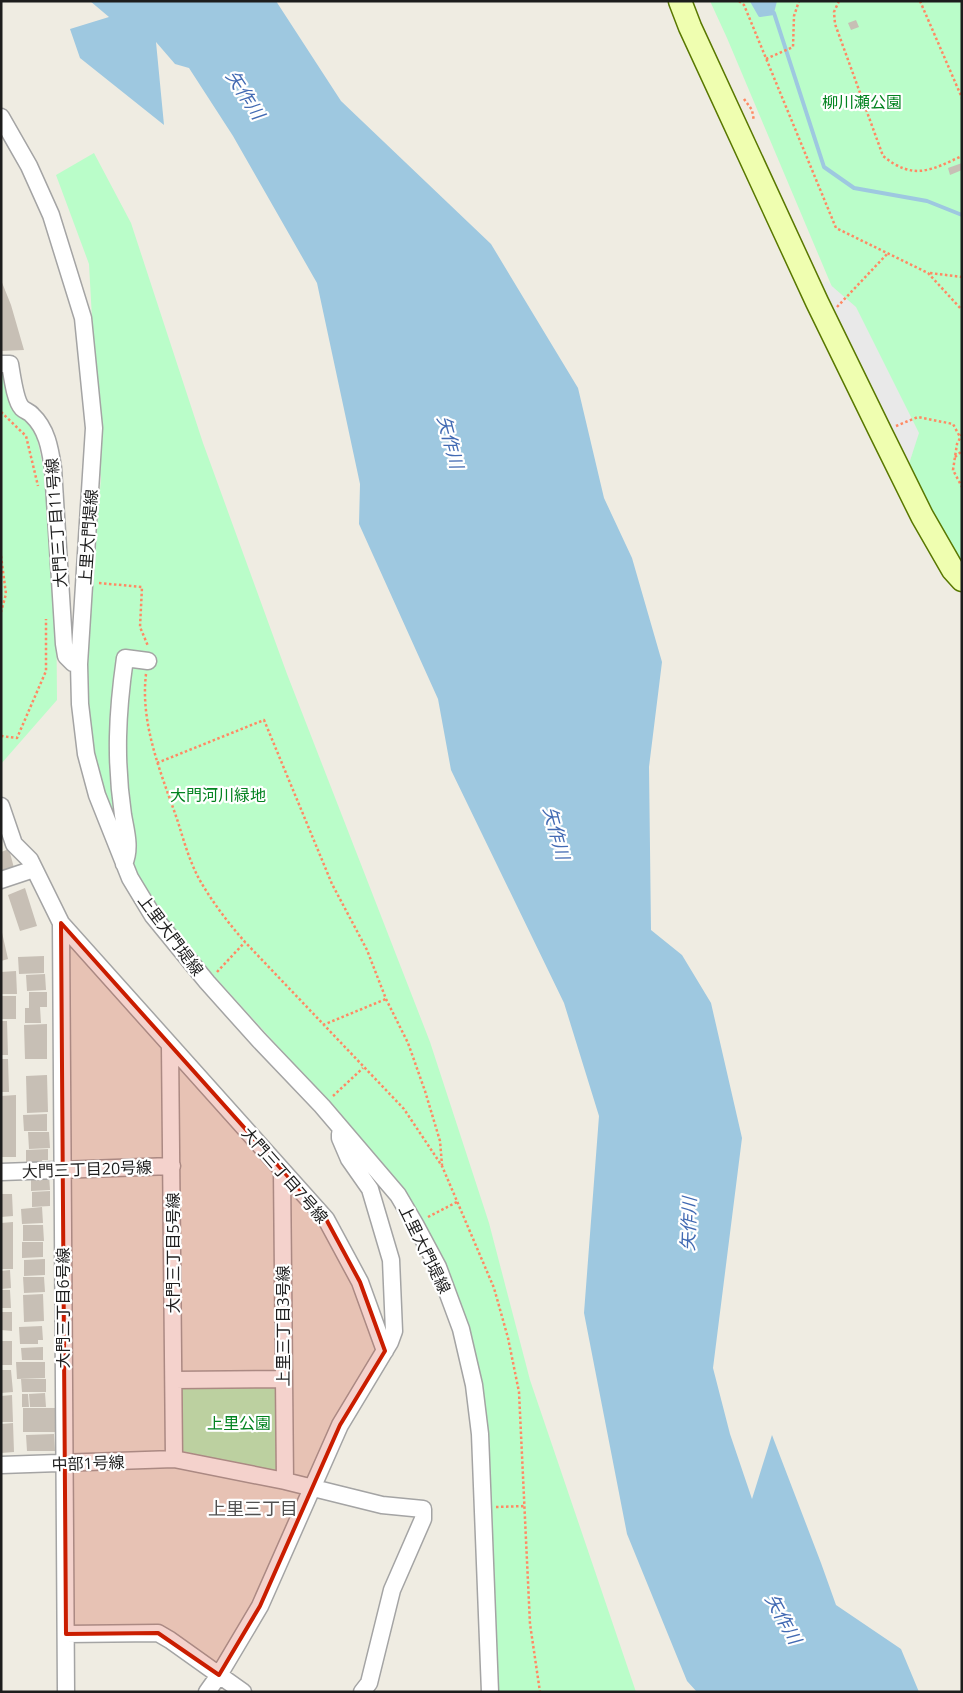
<svg xmlns="http://www.w3.org/2000/svg" width="963" height="1693" viewBox="0 0 963 1693" font-family="'Open Sans','Noto Sans JP',sans-serif">
<style>
.park{fill:#bafdc9}
.parking{fill:#e9e9e9}
.water{fill:#9ec8e0}
.lines{fill:none;stroke-linecap:round;stroke-linejoin:round}
.stream{stroke:#9ec8e0;stroke-width:4}
.building{fill:#c7bfb5}
.street-casing{stroke:#a4a4a4;stroke-width:19}
.secondary-casing{stroke:#597800;stroke-width:25}
.path{stroke:#ff8963;stroke-width:2.5;stroke-dasharray:2.5 2.5;stroke-linecap:butt}
.street{stroke:#fff;stroke-width:16}
.secondary{stroke:#effeb0;stroke-width:22}
.marked{fill:#ca1d00;fill-opacity:0.2;stroke:#ca1d00;stroke-width:4;stroke-linejoin:round}
.labels{text-anchor:middle;stroke-width:4.5;stroke-linejoin:round;paint-order:stroke}
.park-label{font-size:16px;fill:#038320;stroke:#fff}
.street-label{font-size:16px;fill:#1d1d1d;stroke:#fff}
.water-label{font-size:18px;font-style:italic;fill:#426ab3;stroke:#fff}
.neighbourhood-label{font-size:18px;fill:#505050;stroke:#fff}
</style>
<rect width="100%" height="100%" fill="#efece2"/>
<path class="park" d="M710 1H962V575L948 562 727 38Z
M94 153 131 223 203 443 287 674 430 1042 489 1223 530 1380 636 1692H498L480 1384 392 1177 360 1137 176 934 138 875 121 842 101 789 91 739 87 707V644L101 478 97 456 98 428 89 264 56 175Z
M1 370H4L13 403 20 416 29 419 34 425 50 497 56 583 57 700 1 764Z
M179 1387H278L279 1468 275 1471 182 1451 180 1448Z"/>
<path class="parking" d="M826 281 856 307 919 433 906 473 817 291Z"/>
<path class="water" d="M90 1H276L341 101 491 244 578 388 604 498 632 558 662 662 649 767 651 930 682 955 711 1003 742 1138 713 1368 730 1434 752 1499 772 1435 821 1563 836 1605 901 1649 919 1692H697L687 1681 627 1534 584 1313 599 1116 564 1003 451 770 438 699 359 524 360 484 317 283 233 136 189 68 175 64 156 42 164 125 80 58 70 29 109 17Z
M752 1H777L774 13 760 15Z"/>
<g class="lines">
<path class="stream" d="M752 1 760 15 774 13 824 167 854 188 927 201 962 215"/>
</g>
<path class="building" d="M856 20 859 27 851 30 848 23Z
M962 163V170L950 175 948 168Z
M1 280 11 305 24 350 1 351Z
M9 849 14 868 1 871V852Z
M25 888 37 926 20 931 8 895Z
M1 928 8 959 1 961Z
M44 956V973L19 974 18 957Z
M16 971 17 994H1V972Z
M45 974 46 990 27 991 26 975Z
M29 992H47V1007H40L41 1023H25V1008H29Z
M1 996H16V1019H1Z
M1 1021H7L8 1055H1Z
M47 1024V1059H25L24 1025Z
M1 1059H8L9 1092H1Z
M47 1075 48 1112 27 1113 26 1076Z
M16 1095V1157H1V1096Z
M47 1114V1131H24L23 1115Z
M28 1132H49L50 1148 29 1149Z
M48 1149V1160H42L43 1165 26 1166V1150Z
M49 1174 50 1190 31 1191V1175Z
M50 1191V1206L32 1207V1192Z
M1 1194H12L13 1216 1 1217Z
M42 1207 43 1223 22 1224 21 1209Z
M13 1222V1269H1V1223Z
M23 1225H43L44 1241H23Z
M22 1242H43V1257L22 1258Z
M45 1259V1275L24 1276V1260Z
M10 1270 11 1288 1 1289V1271Z
M23 1277H44L45 1292 24 1293Z
M1 1290H10L11 1308H1Z
M43 1294 44 1321 24 1322 23 1295Z
M1 1312H12V1331L1 1330Z
M42 1326 43 1340H38V1344H20L19 1327Z
M1 1341H12V1365H1Z
M43 1347V1360H22L21 1348Z
M16 1362H45V1378L17 1379Z
M1 1370H11L13 1392 1 1393Z
M21 1379H46V1392H22Z
M45 1393 46 1407H30L29 1394Z
M22 1394H28L29 1407H22Z
M12 1395 13 1422H1V1396Z
M23 1408H55V1432H23Z
M13 1423 14 1452 1 1453V1424Z
M54 1434 55 1451H27L26 1435Z"/>
<g class="lines">
<g class="street-casing">
<path id="street" d="M1 117 29 166 51 215 83 318 94 428 79 664 80 704 86 754 97 795 130 878 153 916 207 982 259 1040 322 1106 398 1195 415 1224 438 1267 461 1329 474 1385 480 1434 490 1692
M1 364H10C12 375 15 401 22 408 25 411 30 412 32 415 47 429 50 449 53 468L64 644 66 656 73 663 79 664
M1 806 14 844 30 860 61 923 326 1219 360 1282 385 1351
M124 864C131 848 126 832 123 815 115 760 117 714 125 658L148 661
M1 880 34 869
M61 923 66 1692
M170 1046 174 1459
M282 1171 285 1481
M1 1172 172 1166
M174 1380 283 1379
M1 1465 174 1459 285 1481 382 1505 423 1509V1519L392 1590 369 1683 362 1692
M66 1634 158 1633 170 1640 243 1692
M207 1692 219 1675 260 1606 340 1425 390 1342 394 1331 391 1260 370 1189 349 1159 340 1138V1134"/>
</g>
<g class="secondary-casing">
<path id="secondary" d="M680 1 690 27 817 302 881 433 922 516 953 570 962 580"/>
</g>
<path class="path" d="M739 1 744 5 836 228 928 273 962 310
M839 1 834 12 835 24 883 156C914 181 931 170 962 156
M920 1 962 98
M766 59 793 47 794 16 799 1
M744 99 752 110 754 121
M930 273 962 277
M837 307 888 253
M1 412 26 436 38 486
M896 426 918 417 953 424 960 437
M962 434 957 444 953 470 962 487
M955 457 962 451
M1 556 6 594 1 612
M99 583 142 587 140 627 148 646
M146 674C140 724 161 773 177 819 184 841 190 864 202 884 214 904 229 924 245 942L404 1109 442 1166 494 1288 508 1338 519 1392 530 1624 540 1692
M1 736 17 738 46 671V619
M157 763 264 720 332 884 367 950 386 999 408 1043 425 1091 440 1141 442 1165
M217 972 245 942
M323 1025 386 999
M333 1096 363 1068
M428 1217 457 1202
M496 1507 525 1506"/>
<use href="#street" class="street"/>
<use href="#secondary" class="secondary"/>
</g>
<path class="marked" d="M61 923 326 1219 360 1282 385 1351 340 1425 260 1606 219 1675 158 1633 66 1634Z"/>
<g class="labels">
<g class="park-label">
<text x="862" y="108">柳川瀬公園</text>
<text x="218" y="801">大門河川緑地</text>
<text x="239" y="1429">上里公園</text>
</g>
<g class="street-label">
<text transform="translate(56 523) rotate(-94)" y="6">大門三丁目11号線</text>
<text transform="translate(88 537) rotate(-86)" y="6">上里大門堤線</text>
<text transform="translate(171 935) rotate(53)" y="6">上里大門堤線</text>
<text transform="translate(87 1169) rotate(-2)" y="6">大門三丁目20号線</text>
<text transform="translate(285 1175) rotate(49)" y="6">大門三丁目7号線</text>
<text transform="translate(425 1249) rotate(64)" y="6">上里大門堤線</text>
<text transform="translate(173 1253) rotate(-90)" y="6">大門三丁目5号線</text>
<text transform="translate(63 1308) rotate(-90)" y="6">大門三丁目6号線</text>
<text transform="translate(283 1326) rotate(-90)" y="6">上里三丁目3号線</text>
<text transform="translate(88 1463) rotate(-2)" y="6">中部1号線</text>
</g>
<g class="water-label">
<text transform="translate(245 95) rotate(57)" y="6">矢作川</text>
<text transform="translate(450 442) rotate(75)" y="6">矢作川</text>
<text transform="translate(556 833) rotate(75)" y="6">矢作川</text>
<text transform="translate(689 1224) rotate(-88)" y="6">矢作川</text>
<text transform="translate(783 1619) rotate(61)" y="6">矢作川</text>
</g>
<g class="neighbourhood-label">
<text x="253" y="1515">上里三丁目</text>
</g>
</g>
<rect width="963" height="1693" fill="none" stroke="#1d1d1d" stroke-width="5"/>
</svg>
